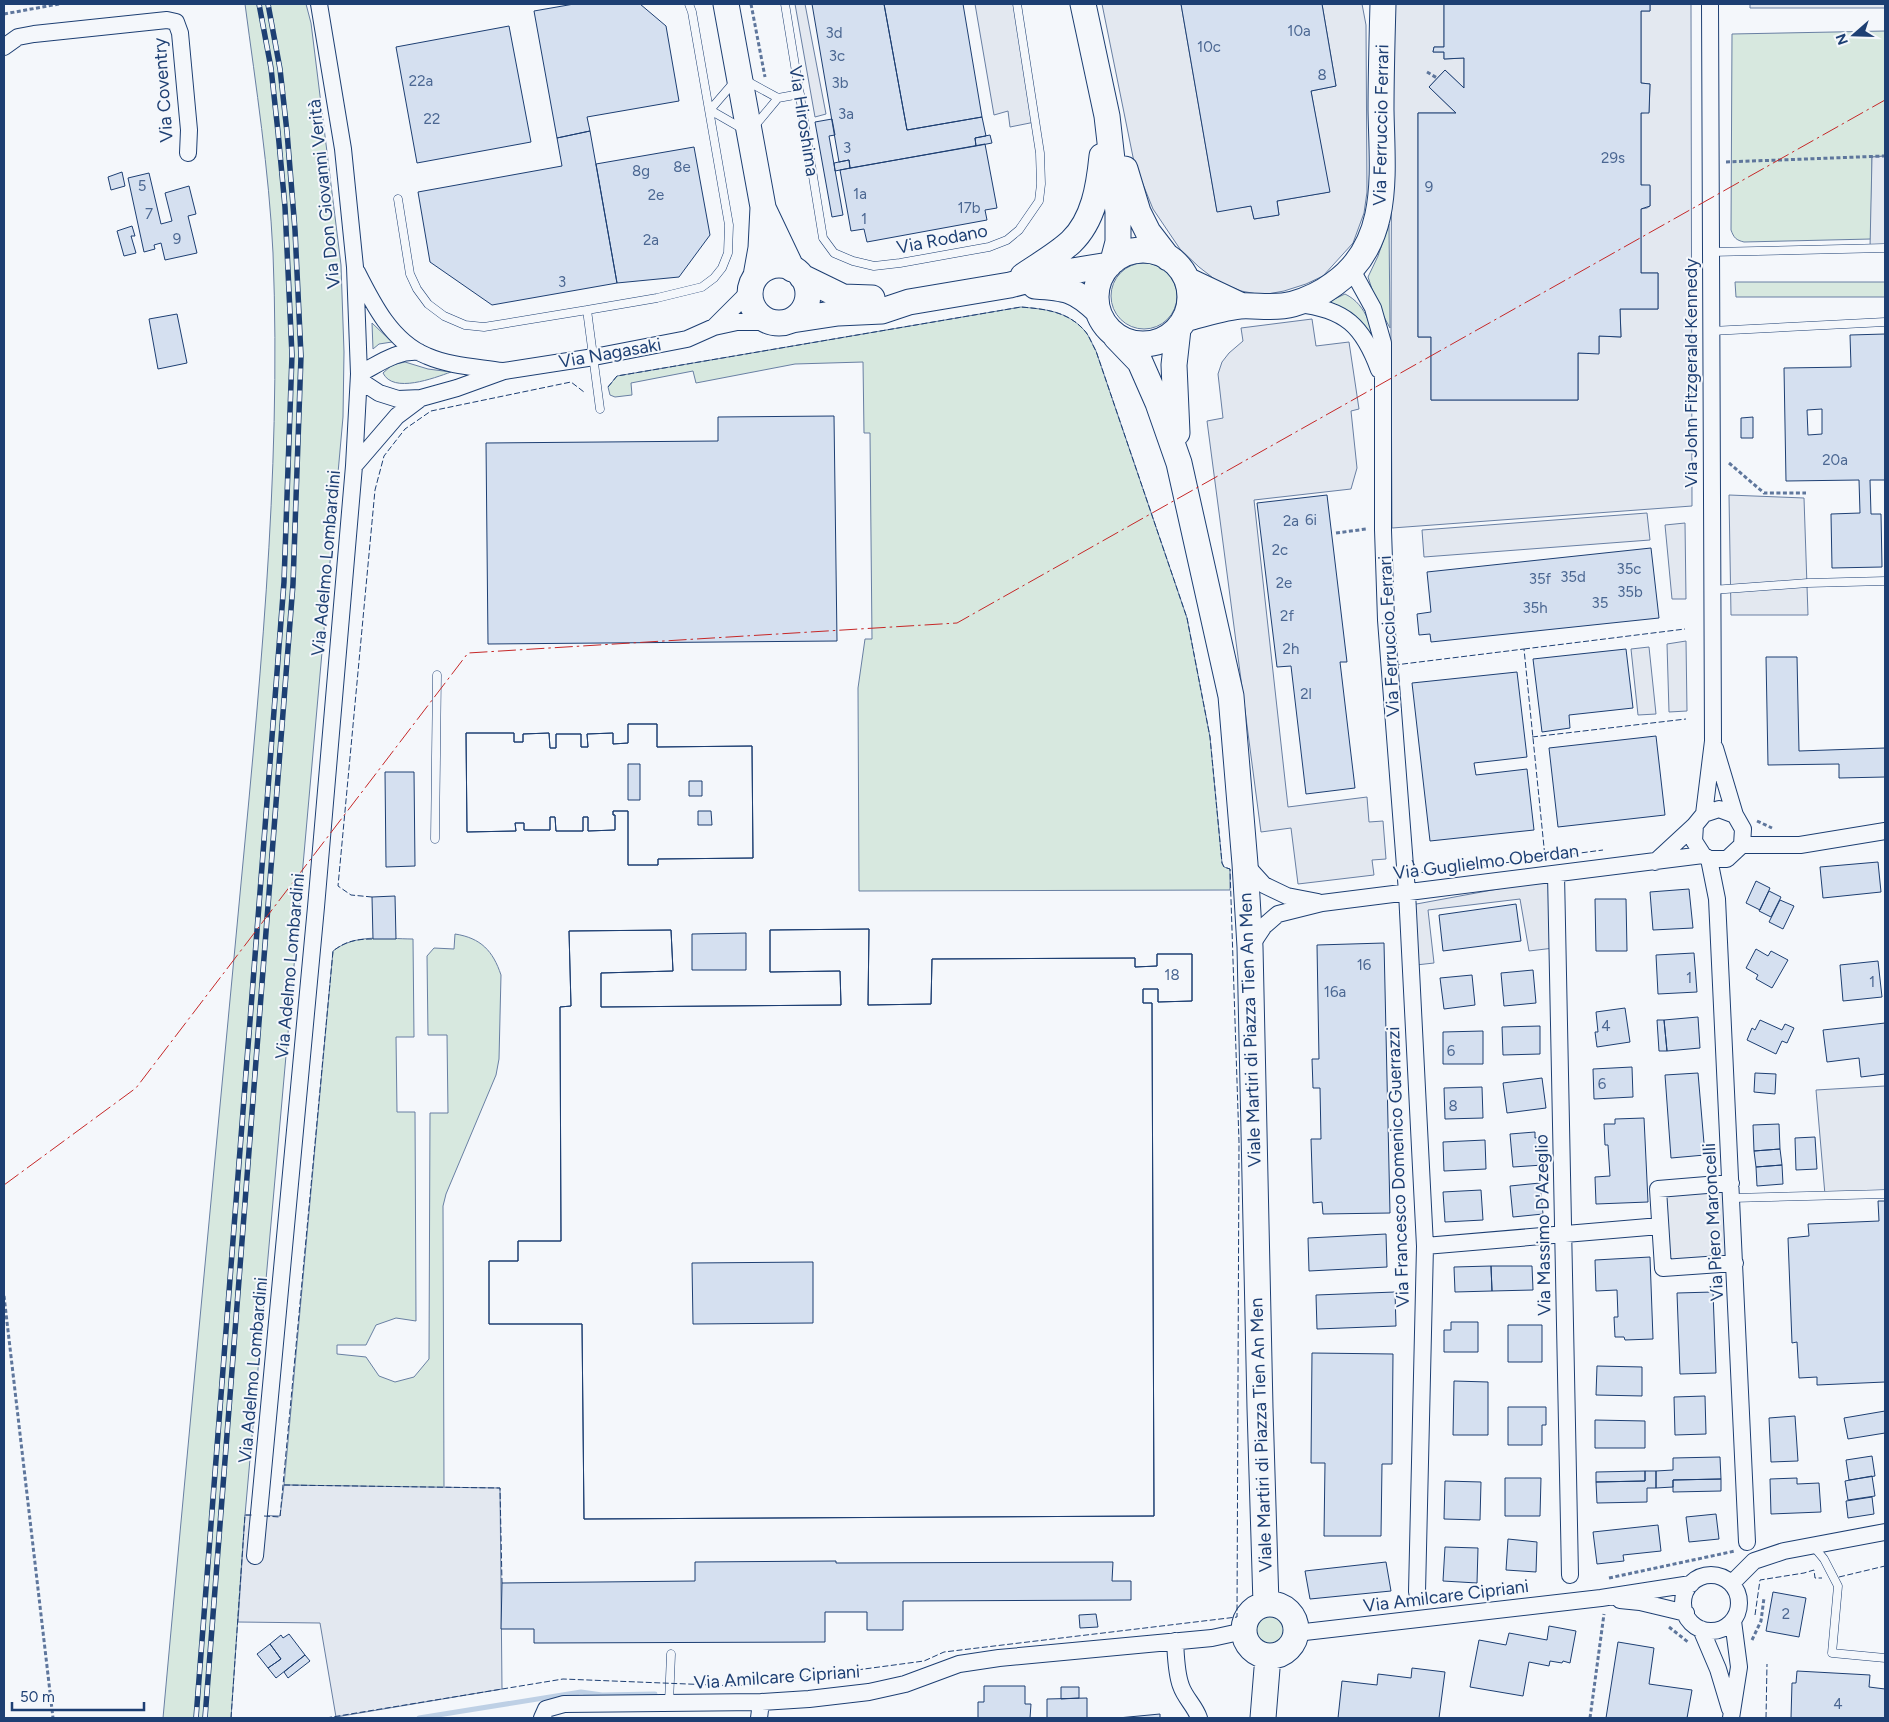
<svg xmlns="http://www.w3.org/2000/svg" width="1889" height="1722" viewBox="0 0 1889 1722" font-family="Figtree,sans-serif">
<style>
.green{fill:#d7e8df;stroke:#687fa3}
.parking{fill:#e3e8f0;stroke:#687fa3}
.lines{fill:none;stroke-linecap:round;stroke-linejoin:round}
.stream{stroke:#bed0e5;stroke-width:5}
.building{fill:#d5e0f0;stroke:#1d3f73;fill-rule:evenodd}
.service-casing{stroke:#1d3f73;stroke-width:9}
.minor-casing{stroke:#1d3f73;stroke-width:18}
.primary-casing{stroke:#1d3f73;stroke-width:27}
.path{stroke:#5e769c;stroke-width:3;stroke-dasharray:4 2.5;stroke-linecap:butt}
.service{stroke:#f4f7fb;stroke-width:8}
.minor{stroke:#f4f7fb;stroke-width:16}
.primary{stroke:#f4f7fb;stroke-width:25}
.rail-casing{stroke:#1d3f73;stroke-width:5.5}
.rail{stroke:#f4f7fb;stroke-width:4;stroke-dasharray:11;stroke-linecap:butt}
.fence{stroke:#1d3f73;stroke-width:1;stroke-dasharray:6 2.5;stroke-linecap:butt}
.power{stroke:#c62828;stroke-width:1;stroke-dasharray:18 4 2.5 4;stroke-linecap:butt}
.labels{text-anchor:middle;stroke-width:4;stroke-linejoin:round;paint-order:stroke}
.number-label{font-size:15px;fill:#4b6792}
.street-label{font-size:18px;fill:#1d3f73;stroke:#f4f7fb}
</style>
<rect width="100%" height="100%" fill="#f4f7fb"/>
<path class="green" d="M245 4H306L311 23 341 265 344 352 343 417 245 1515 231 1718H163C187 1454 212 1190 237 926 258 702 282 478 273 253 269 170 256 87 245 4Z
M1885 31V156L1872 157 1871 239 1744 242C1736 240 1734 238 1731 230L1732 34Z
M1389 224 1390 328 1377 304 1368 277 1378 256Z
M1111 296a33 33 0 1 1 66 0a33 33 0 1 1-66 0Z
M1735 282H1885V297H1736Z
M1345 294C1368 305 1372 331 1378 353L1326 303Z
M1021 307C1044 309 1067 311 1084 330 1089 335 1092 344 1096 351L1187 618 1210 737 1222 863 1224 867 1230 869V890L859 891 858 688 865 639H872L870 433H864L863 362 795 364 696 383 693 371 631 383 632 395 615 397 610 395 608 387 617 376Z
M372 323 392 342 379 344 373 349Z
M405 362 428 369 451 372C434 378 393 394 383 373L392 365Z
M455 934C481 938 493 951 501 975L499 1059 496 1075 446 1194 443 1206 444 1488 284 1485 333 951C356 933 386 939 413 939L414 1037H396L397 1112H415L416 1321 396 1318 376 1325 366 1345H337V1354L366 1357 379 1376 395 1382 414 1377 429 1359 430 1113H448L447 1035H428L427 956 434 948 454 949Z
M1252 1630a18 18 0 1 1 36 0a18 18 0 1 1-36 0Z"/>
<path class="parking" d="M795 4H805L826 114 815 117Z
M975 4H1017L1035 122 1010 127 1008 111 994 115Z
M1102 4H1181L1217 211 1251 206 1254 219 1279 215 1277 201 1329 192 1311 91 1336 86 1322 4H1362L1366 25 1367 192 1364 213 1353 243 1323 276 1306 284 1284 291 1262 295 1252 293 1241 291 1217 281 1199 267 1180 249 1153 209 1134 162Z
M1392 4H1444V47H1434L1433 52H1444V59L1464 58V88L1445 70 1429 87 1456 113H1418V337H1431V400H1578V353H1599V336L1621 337 1620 309H1658V273H1641V209L1647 208 1650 206V186L1641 185V113L1649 112 1650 84 1641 83V11H1650V4H1691L1692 506 1392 528 1391 341Z
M1750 4H1885V8H1750Z
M1885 156V248H1870L1872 157Z
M1312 319 1316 346 1349 342 1359 409 1351 411 1357 468 1351 489 1254 500 1288 807 1367 797 1369 822 1383 821 1386 859 1372 860 1374 875 1298 884 1291 828 1261 832 1207 421 1223 418 1218 374 1222 362 1229 353 1243 341 1241 328Z
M1729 495 1804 498 1808 615H1731Z
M1647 513 1650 540 1424 557 1422 530Z
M1685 523 1686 599H1672L1665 525Z
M1686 641 1687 711 1669 712 1667 644Z
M1649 647 1656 714 1638 715 1631 649Z
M1552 879 1554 948 1529 951 1520 899 1428 910 1434 963 1416 965 1411 905Z
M1885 1086V1194L1825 1195 1816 1090Z
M1731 1183 1735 1263 1663 1268 1658 1189Z
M284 1485 500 1488 502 1689 336 1717 320 1623 238 1622 245 1515 280 1516Z"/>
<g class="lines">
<path class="stream" d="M419 1718 581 1692 602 1695 655 1694"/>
</g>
<path class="building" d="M574 4H640L666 26 679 101 587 117 590 131 557 138 534 11Z
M812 4H884L907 130 982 117 986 136 975 138 976 146 850 168 849 160 839 162Z
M884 4H963L982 117 907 130Z
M1181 4H1322L1336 86 1311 91 1330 192 1277 201 1279 215 1254 219 1251 206 1217 212Z
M1444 4H1650V11H1641V83L1650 84 1649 113H1641V185H1650V206L1641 209V273H1658V309H1620L1621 337 1599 336V354L1578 353V400H1431V337H1418V113H1456L1429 87 1445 70 1464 88V58L1444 59V52H1433L1434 47H1444Z
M509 26 531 142 417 163 396 47Z
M832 119 835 135 829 136 843 215 832 217 815 122Z
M590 131 617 283 492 305 430 262 418 192 562 166 557 138Z
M990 135 992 143 976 146 975 138Z
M985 144 997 208 985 210 987 220 867 242 864 229 851 231 840 170Z
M694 147 710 235 679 277 617 283 596 164Z
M849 160 850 168 835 171 834 163Z
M122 172 125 186 111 190 108 177Z
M149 173 161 224 172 221 165 193 189 186 196 214 188 216 197 253 165 260 161 243 154 245 155 249 144 252 128 178Z
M132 226 135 236H131L136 253 124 256 117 231Z
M177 314 187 363 158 369 149 319Z
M1885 334V480H1870L1871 514H1881L1882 567 1832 568 1831 514 1860 513 1859 480 1786 481 1784 368 1851 367 1850 335ZM1822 409V434L1808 435 1807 410Z
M834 416 837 641 488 644 486 443 718 441V417Z
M1753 417V438H1741V418Z
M1327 495 1347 662H1340L1355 788 1306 794 1291 666 1277 667 1257 503Z
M1651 548 1659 618 1431 642 1430 634 1419 635 1417 614 1431 612 1427 572Z
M1626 649 1633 708 1569 715 1570 728 1542 732 1533 659Z
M1766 657H1797L1799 751 1885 748V777L1839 778V764L1768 765Z
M1517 672 1527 757 1474 763 1476 775 1527 769 1534 830 1430 841 1412 683Z
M628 724H657V747L752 746 753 858 658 859V865H628V811H613V815H615V830L588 831V817H583V831H556L555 817H550V830H524V823H515L516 831 467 832 466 733H514V742H523V734L549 733 550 748H556V734H581V747H588L587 734 613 733V744L628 743ZM628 764H640V800H628ZM689 781H702V796H689ZM698 811H711L712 825H698Z
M628 724H657V747L752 746 753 858 658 859V865H628V811H613V815H615V830L588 831V817H583V831H556L555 817H550V830H524V823H515L516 831 467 832 466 733H514V742H523V734L549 733 550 748H556V734H581V747H588L587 734 613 733V744L628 743Z
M1656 736 1665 815 1558 827 1549 748Z
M385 772H414L415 866 386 867Z
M1878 862 1881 892 1823 898 1820 867Z
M1756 881 1770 888 1760 910 1746 903Z
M1689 889 1693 928 1653 930 1650 892Z
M1769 891 1781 897 1771 917 1759 911Z
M395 896 396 939H373L372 897Z
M1595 899H1626L1627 951H1596Z
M1780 900 1794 906 1783 929 1769 922Z
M1516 904 1521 941 1443 951 1439 915Z
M869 929 868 1005 931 1004 932 959 1135 958V967L1157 966V954H1192V1001L1158 1002V989H1143V1003H1152L1154 1516 584 1519 582 1324H489V1261H518V1241H561L560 1007 571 1006 569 931 671 930 673 971 601 973V1007L841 1005 840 971 770 972V930ZM813 1262V1323L693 1324 692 1263Z
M869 929 868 1005 931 1004 932 959 1135 958V967L1157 966V954H1192V1001L1158 1002V989H1143V1003H1152L1154 1516 584 1519 582 1324H489V1261H518V1241H561L560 1007 571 1006 569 931 671 930 673 971 601 973V1007L841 1005 840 971 770 972V930Z
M746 933V970H692V934Z
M1384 943 1390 1213 1323 1214 1322 1202 1313 1203 1311 1139H1321L1320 1088H1313L1312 1059H1319L1317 945Z
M1756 949 1768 956 1771 951 1788 960 1772 988 1756 979 1758 975 1746 968Z
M1694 953 1697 992 1658 994 1656 955Z
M1878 961 1882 997 1843 1001 1840 965Z
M1533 970 1536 1003 1504 1006 1501 973Z
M1472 975 1475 1005 1444 1009 1440 978Z
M1625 1008 1630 1042 1597 1047 1595 1032H1598L1596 1012Z
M1698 1017 1700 1048 1667 1051 1664 1020Z
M1657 1020H1664L1667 1051H1659Z
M1760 1020 1782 1030 1785 1024 1794 1028 1787 1043 1782 1041 1776 1054 1747 1040 1752 1028 1755 1030Z
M1885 1023V1074L1861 1077 1859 1058 1827 1062 1823 1030Z
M1540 1026V1054L1503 1055 1502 1027Z
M1483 1031V1064H1443V1032Z
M1632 1067 1633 1097 1594 1099 1593 1069Z
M1698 1073 1705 1155 1671 1158 1665 1075Z
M1755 1073 1776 1074 1775 1094 1754 1092Z
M1542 1078 1546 1108 1507 1113 1503 1083Z
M1482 1087 1483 1118 1445 1119 1444 1088Z
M1644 1118 1648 1202 1596 1204 1595 1177 1610 1176 1608 1145H1605L1604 1124H1615V1119Z
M1779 1124 1780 1149 1754 1151 1753 1125Z
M1535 1132V1138L1541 1137 1543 1165 1513 1167 1510 1134Z
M1815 1137 1817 1169 1796 1170 1795 1138Z
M1485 1140 1486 1169 1444 1171 1443 1142Z
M1780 1149 1782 1165 1756 1167 1754 1151Z
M1782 1165 1783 1184 1757 1186 1756 1167Z
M1540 1183 1543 1214 1513 1217 1510 1186Z
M1481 1190 1483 1220 1445 1222 1443 1192Z
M1878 1201H1885V1382L1817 1385V1377L1799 1378 1797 1342 1792 1343 1788 1238 1809 1236 1808 1224 1879 1221Z
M1386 1234 1387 1267 1309 1271 1308 1238Z
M1650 1257 1653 1339 1625 1340 1624 1337H1615L1614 1317H1618L1617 1290 1596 1291 1595 1260Z
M1491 1266H1532L1533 1290 1492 1291Z
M1491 1266 1492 1291 1455 1292 1454 1267Z
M1395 1292 1396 1326 1317 1329 1316 1295Z
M1713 1292 1716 1373 1680 1374 1677 1293Z
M1451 1322H1478V1352H1444V1330H1451Z
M1508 1325H1542V1362H1508Z
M1312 1353 1393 1354 1392 1464H1382L1381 1536H1324L1325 1463H1311Z
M1597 1366 1642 1367V1396L1596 1395Z
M1454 1381 1488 1382V1435H1453Z
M1705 1396 1706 1434 1675 1435 1674 1397Z
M1508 1407H1546V1425H1542V1445H1508Z
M1885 1411V1433L1848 1439 1844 1418Z
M1795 1416 1798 1461 1771 1462 1769 1418Z
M1595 1420 1645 1421V1448H1595Z
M1872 1456 1875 1476 1849 1480 1846 1460Z
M1720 1457 1721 1479 1673 1480V1487L1656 1488V1471L1673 1470V1458Z
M1645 1471V1481L1596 1482V1472Z
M1645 1471H1656V1488H1647V1502L1597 1503 1596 1482 1645 1481Z
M1872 1476 1875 1496 1848 1500 1845 1481Z
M1505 1478H1541L1540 1516H1505Z
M1797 1478V1484L1819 1483 1821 1512 1771 1514 1770 1479Z
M1721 1479V1491L1673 1492V1480Z
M1445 1481 1481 1482 1480 1520 1444 1519Z
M1872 1497 1874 1514 1848 1518 1846 1501Z
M1716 1514 1719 1539 1689 1542 1686 1517Z
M1658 1525 1661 1551 1623 1555 1624 1561 1597 1564 1593 1532Z
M1508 1539 1537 1542 1536 1572 1506 1570Z
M1445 1547 1478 1548 1477 1583 1443 1581Z
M836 1561V1563L1113 1562 1112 1581H1131V1600L903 1601V1630H867V1612H825V1642L534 1643V1629H501L502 1583 695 1581V1562Z
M1386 1562 1391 1591 1310 1599 1305 1571Z
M1773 1592 1806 1598 1799 1637 1766 1631Z
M1096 1614 1098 1627 1080 1628 1079 1615Z
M1549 1626 1576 1631 1570 1663 1563 1661 1562 1663 1550 1661 1549 1666 1529 1662 1523 1696 1470 1687 1479 1640 1506 1645 1509 1633 1547 1640Z
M289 1634 305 1655 276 1678 268 1668 281 1659 270 1644 281 1635 283 1638Z
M1618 1642 1654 1648 1649 1684 1692 1690 1687 1718H1606Z
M270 1644 281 1659 268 1668 257 1654Z
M305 1655 310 1661 288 1678 284 1672Z
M1412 1668 1445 1672 1439 1718H1338L1342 1681 1377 1685 1378 1674 1411 1678Z
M1797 1671 1870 1675 1869 1687 1885 1689V1718H1791L1792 1683H1796Z
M984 1686H1025V1704H1031L1030 1718H978V1702H984Z
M1061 1687H1079V1698L1061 1699Z
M1087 1698V1718H1047V1699Z
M1160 1714V1718H1118Z"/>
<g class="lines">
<g class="service-casing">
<path id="service" d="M785 4 823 238 834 253 853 261 874 266 900 263 989 247 1007 240 1019 230 1039 201 1041 184 1040 153 1017 4
M745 80 778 98
M778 98 800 94
M710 110 743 129
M710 110 735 81
M753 128 778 98
M398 199 410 274 417 289 428 304 444 316 465 325 484 327 587 310
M1711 252 1885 248
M1711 331 1885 322
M600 409 587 310 657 298 702 287 714 278 722 268 728 253 729 225 692 12 689 4
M1712 590 1808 583 1885 581
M435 839 437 675
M1732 1198 1885 1194
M1814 1547 1824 1559 1838 1586 1832 1653 1885 1658
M669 1703 671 1654"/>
</g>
<g class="minor-casing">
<path id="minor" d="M4 47 18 37 34 34 167 20 176 22 180 33 189 130 188 153
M1352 270 1373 308 1383 343V530L1386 620 1407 892 1425 1246 1417 1592
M357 272C373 304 392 342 427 356 450 366 477 367 502 371
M1298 304C1345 309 1363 326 1379 370
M714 327 750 291
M359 374C379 364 396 350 419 352
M359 380 379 393 398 399 421 398 457 388 504 371 594 357 687 339 714 327 737 322H770
M354 466 397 416 421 398
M1715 748 1735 815 1743 829 1742 845 1727 859H1709L1703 855 1694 841 1695 825 1704 814 1719 809 1735 815
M1704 814 1713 741 1710 4
M1742 845H1800L1885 831
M1709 859 1717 899 1747 1542
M1655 862 1695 825
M1245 864 1264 885 1287 896 1318 902
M1556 874 1570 1575
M1250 947 1264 926 1278 914 1322 903 1703 855
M1731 1183 1658 1189 1663 1268 1735 1263
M1425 1246 1660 1226
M255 1556 316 907 354 466 359 374 355 267 343 149 319 4
M1683 1603a28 28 0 1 1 56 0a28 28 0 1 1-56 0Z
M1732 1583 1754 1561 1784 1551 1885 1532
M1620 1600 1640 1602 1686 1613
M1701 1629 1718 1669 1730 1709
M1296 1633 1601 1598 1691 1584
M1175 1641C1176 1656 1176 1673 1181 1686 1185 1698 1195 1706 1199 1718
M542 1718 546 1709 564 1704 761 1702 809 1699 869 1692 905 1684 959 1664 999 1658 1212 1638 1244 1631
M759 1718 761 1702
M1731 1718 1739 1667 1733 1621"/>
</g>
<g class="primary-casing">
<path id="primary" d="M726 4 763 207 761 248 756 276
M1083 4 1107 116 1118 212V242L1113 261
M1125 169 1138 212 1148 232 1168 258
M764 210 792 269
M1096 297a47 47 0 1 1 94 0a47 47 0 1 1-94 0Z
M750 294a29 29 0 1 1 58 0a29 29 0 1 1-58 0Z
M1023 276C1039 265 1057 255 1071 242 1094 220 1099 186 1102 156
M802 277 843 297 872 298
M1187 280 1242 306
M1035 286C1066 288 1075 289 1098 311
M1185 319C1203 314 1221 308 1240 306 1258 305 1275 309 1293 304 1307 300 1322 293 1334 284 1392 243 1382 173 1381 110 1381 75 1382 39 1383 4
M792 320 838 313 882 311 909 302 1010 285 1048 275 1109 265
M1116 337 1140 362 1158 403 1179 463 1231 696 1245 864 1250 947 1260 1408 1266 1604
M1177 433 1174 365 1178 329
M1244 1630a26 26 0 1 1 52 0a26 26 0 1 1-52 0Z
M1263 1718 1268 1656"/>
</g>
<path class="path" d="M751 4 765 77
M4 14 59 4
M1427 72 1437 78
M1726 162 1885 156
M1729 463 1764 493H1806
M1336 533 1366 529
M1757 821 1772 828
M4 1296 53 1718
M1609 1578 1735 1551
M1669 1627 1688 1642
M1752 1640 1761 1621 1764 1598
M1590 1718 1604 1614"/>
<use href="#service" class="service"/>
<use href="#minor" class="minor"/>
<use href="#primary" class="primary"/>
<g class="rail-casing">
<path id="rail" d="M196 1718 284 582 292 355 285 207 278 132 271 68 259 4
M205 1718 293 584 301 356 295 230 287 132 280 69 268 4"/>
</g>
<use href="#rail" class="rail"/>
<path class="fence" d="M1524 649 1685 629
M1396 666 1395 665 1524 649 1545 857
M1532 737 1686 719
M1412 860 1418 872 1427 873 1603 850
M372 897 351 895 338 886 375 490 384 456 405 429 431 411 571 382 584 392
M284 1485 500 1488 502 1583
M264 1516 280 1517 333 951C346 941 356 939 373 939
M1839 1577 1885 1566
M1755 1615 1760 1580 1804 1573 1814 1570 1815 1578H1822
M231 1718 245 1515H254
M326 1718 563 1679 737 1686 924 1661 944 1652 1237 1617 1239 1142 1230 869 1224 867 1222 863 1210 737 1187 618 1096 351C1092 344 1089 335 1084 330 1067 311 1044 309 1021 307L617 376 608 387
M1766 1718 1767 1664"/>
<path class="power" d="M4 1185 136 1088 468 653 957 623 1885 100"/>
</g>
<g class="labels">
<g class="number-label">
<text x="1299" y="36">10a</text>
<text x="834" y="38">3d</text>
<text x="1209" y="52">10c</text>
<text x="837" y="61">3c</text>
<text x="1322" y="80">8</text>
<text x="421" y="86">22a</text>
<text x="840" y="88">3b</text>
<text x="846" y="119">3a</text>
<text x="432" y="124">22</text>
<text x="847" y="153">3</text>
<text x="1613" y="163">29s</text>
<text x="682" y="172">8e</text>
<text x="641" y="176">8g</text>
<text x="142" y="191">5</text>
<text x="1429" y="192">9</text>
<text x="860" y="199">1a</text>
<text x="656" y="200">2e</text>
<text x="969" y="213">17b</text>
<text x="149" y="219">7</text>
<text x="864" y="224">1</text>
<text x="177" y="244">9</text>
<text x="651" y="245">2a</text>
<text x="562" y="287">3</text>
<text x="1835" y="465">20a</text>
<text x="1311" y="525">6i</text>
<text x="1291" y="526">2a</text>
<text x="1280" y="555">2c</text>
<text x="1629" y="574">35c</text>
<text x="1573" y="582">35d</text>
<text x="1540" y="584">35f</text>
<text x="1284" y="588">2e</text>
<text x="1630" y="597">35b</text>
<text x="1600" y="608">35</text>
<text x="1535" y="613">35h</text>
<text x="1287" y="621">2f</text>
<text x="1291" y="654">2h</text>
<text x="1306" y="699">2l</text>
<text x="1364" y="970">16</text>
<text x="1172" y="980">18</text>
<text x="1689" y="983">1</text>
<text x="1872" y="987">1</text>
<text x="1335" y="997">16a</text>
<text x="1606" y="1031">4</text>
<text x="1451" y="1056">6</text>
<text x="1602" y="1089">6</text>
<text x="1453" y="1111">8</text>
<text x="1786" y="1619">2</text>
<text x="1838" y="1709">4</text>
</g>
<g class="street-label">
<text transform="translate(163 90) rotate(-94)" y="6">Via Coventry</text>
<text transform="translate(804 121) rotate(81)" y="6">Via Hiroshima</text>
<text transform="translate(1381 125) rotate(-89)" y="6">Via Ferruccio Ferrari</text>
<text transform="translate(324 194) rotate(-96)" y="6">Via Don Giovanni Verità</text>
<text transform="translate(942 239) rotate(-11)" y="6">Via Rodano</text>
<text transform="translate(610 353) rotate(-10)" y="6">Via Nagasaki</text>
<text transform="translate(1691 373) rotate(-90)" y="6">Via John Fitzgerald Kennedy</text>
<text transform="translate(326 563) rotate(-85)" y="6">Via Adelmo Lombardini</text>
<text transform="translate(1389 636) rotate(-93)" y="6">Via Ferruccio Ferrari</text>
<text transform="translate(1486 862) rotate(-7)" y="6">Via Guglielmo Oberdan</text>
<text transform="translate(290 966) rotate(-85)" y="6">Via Adelmo Lombardini</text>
<text transform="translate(1250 1030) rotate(-92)" y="6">Viale Martiri di Piazza Tien An Men</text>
<text transform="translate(1398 1167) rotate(-92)" y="6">Via Francesco Domenico Guerrazzi</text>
<text transform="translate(1713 1222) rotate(-93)" y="6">Via Piero Maroncelli</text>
<text transform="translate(1543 1225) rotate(-91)" y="6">Via Massimo D'Azeglio</text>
<text transform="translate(253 1370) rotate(-85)" y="6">Via Adelmo Lombardini</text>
<text transform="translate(1261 1435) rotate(-92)" y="6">Viale Martiri di Piazza Tien An Men</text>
<text transform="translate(1446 1596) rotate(-7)" y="6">Via Amilcare Cipriani</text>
<text transform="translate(777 1677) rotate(-4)" y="6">Via Amilcare Cipriani</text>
</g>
</g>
<rect width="1889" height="1722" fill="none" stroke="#1d3f73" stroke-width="10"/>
<g transform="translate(1854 35) rotate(250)" stroke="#f4f7fb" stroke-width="4" paint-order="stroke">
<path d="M0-4L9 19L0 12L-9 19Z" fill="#1d3f73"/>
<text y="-8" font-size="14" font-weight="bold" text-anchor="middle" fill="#1d3f73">N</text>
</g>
<path d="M12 1702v8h132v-8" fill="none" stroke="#1d3f73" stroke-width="2.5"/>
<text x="20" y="1702" font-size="15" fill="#1d3f73" stroke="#f4f7fb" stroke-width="4" paint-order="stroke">50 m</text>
</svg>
